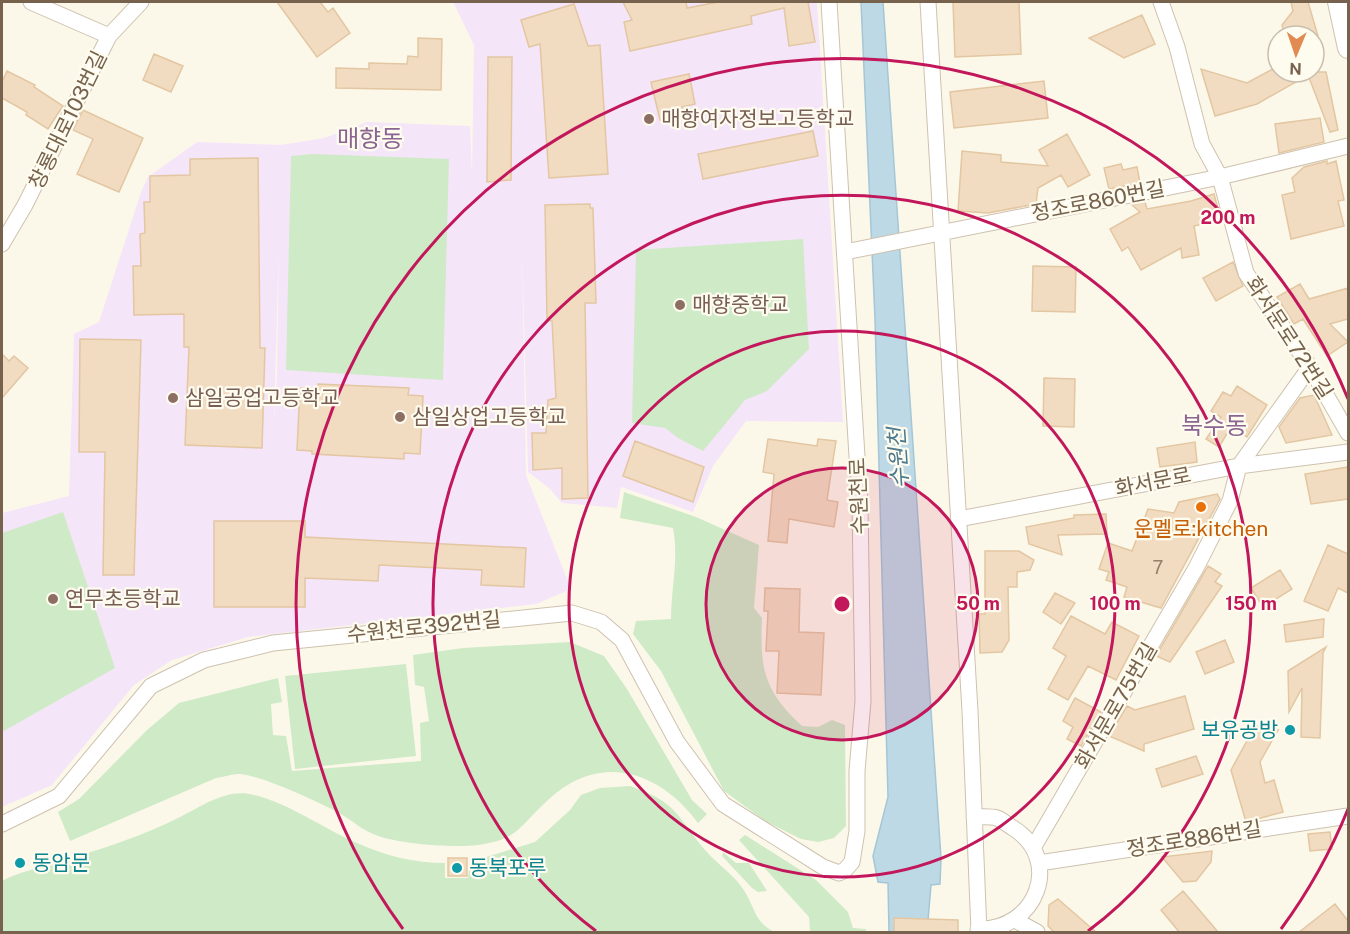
<svg xmlns="http://www.w3.org/2000/svg" width="1350" height="934" viewBox="0 0 1350 934" font-family="'Public Sans','Noto Sans KR',sans-serif">
<style>
.education{fill:#f5e5f9;fill-rule:evenodd}
.green{fill:#cfeac7}
.water{fill:#bdd9e5;stroke:#a4c6d7;stroke-width:1.5}
.building{fill:#f1dcc1;stroke:#e3c6a2;stroke-width:1.5}
.lines{fill:none;stroke-linecap:round;stroke-linejoin:round}
.minor-casing{stroke:#cec1af;stroke-width:17}
.tertiary-casing{stroke:#cec1af;stroke-width:22}
.minor{stroke:#fff;stroke-width:15}
.tertiary{stroke:#fff;stroke-width:20}
.ring{fill:none;stroke:#c2185b;stroke-width:3}
.education-dot{fill:#8d6e63;stroke:#fefbef;stroke-width:2}
.food-dot{fill:#e8710a;stroke:#fefbef;stroke-width:2}
.culture-dot{fill:#0f9aa8;stroke:#fefbef;stroke-width:2}
.labels{text-anchor:middle;stroke-width:4.5;stroke-linejoin:round;paint-order:stroke}
.number-label{font-size:18px;fill:#95806a}
.education-label{font-size:21px;fill:#785e54;stroke:#fefbef;text-anchor:start}
.street-label{font-size:21px;fill:#76624d;stroke:#fefbef}
.food-label{font-size:21px;fill:#c56008;stroke:#fefbef}
.culture-label{font-size:21px;fill:#0d838f;stroke:#fefbef;text-anchor:start}
.water-label{font-size:22px;font-style:italic;fill:#4a788f;stroke:#fefbef}
.quarter-label{font-size:24px;fill:#8b6592;stroke:#fefbef}
.centre{fill:#c2185b;stroke:#fefbef;stroke-width:3}
.ring-label{font-size:18px;text-anchor:middle;font-weight:bold;fill:#c2185b;stroke:#fefbef;stroke-width:4.5;stroke-linejoin:round;paint-order:stroke}
</style>
<rect width="100%" height="100%" fill="#fcf8e9"/>
<path class="education" d="M453 2H817L843 422 746 421 713 466 693 512 621 487 617 508 562 503 549 488 528 472 522 248 526 475 571 589 536 604 248 637 172 660 134 685 52 785 2 807V513L69 496 74 334 99 322 141 192 148 177 197 142 281 145 324 138 367 122 470 126 472 174 474 45ZM279 241 277 373 274 424 279 242Z"/>
<path class="green" d="M312 154 449 159 443 380 286 370 291 156Z
M803 239 809 349 767 391 745 400 703 451 678 438 665 428 632 423 636 250Z
M624 492 696 517 759 545 754 608 762 618C760 668 763 690 802 726L818 727 832 720 845 725 846 826 834 838 818 842 801 839 765 821 724 791 661 671 633 634 636 621 671 619C671 588 679 560 673 528L620 518Z
M63 512 115 668 2 732V533Z
M570 642 604 656 627 689 692 800 707 814 698 823C660 771 600 751 548 800 521 824 519 840 478 845 454 848 392 844 371 833 361 829 353 821 344 816 326 805 258 774 239 774 232 774 224 777 216 778L70 841 58 812 79 799 147 730 179 703 278 678 282 702 271 704 273 735 286 736 292 771 421 761 420 723 429 721 424 687 415 685 413 655 463 648Z
M406 664 416 756 295 769 285 676Z
M630 786C679 803 676 816 706 851 718 865 736 876 745 892 756 910 754 921 774 932H2V881C19 872 39 868 58 862 99 850 143 836 182 816 204 805 228 788 254 795 291 804 322 828 357 843 385 856 415 863 445 863V878H468L470 862 535 842 570 810 581 795 600 788Z
M745 835 816 880 848 912 853 928 866 929V932H810L809 917 739 840Z
M723 852 736 863H749L767 891 758 892 752 888 722 856Z"/>
<path class="water" d="M861 2H883L941 858 940 884 931 885 927 932H889L888 883 878 882 873 856 888 797 875 319Z"/>
<path class="building" d="M277 2H320L328 12 333 8 350 33 317 57Z
M623 2H686L687 8 718 2H808L815 42 789 46 784 8 751 16 752 24 630 51 624 22 632 20Z
M953 2H1019L1021 54 955 57Z
M1291 2H1308L1318 36H1285L1282 25 1293 11Z
M574 4 588 46 600 45 608 174 549 178 540 44 529 47 521 20Z
M1142 15 1155 44 1124 58 1089 38Z
M418 38 442 39 441 90 336 88V68L369 69V63L407 64 408 56 418 57Z
M154 54 183 66 171 92 143 80Z
M488 57H512L511 180 487 182Z
M1278 66V72H1326L1338 130 1330 132 1308 75 1257 104 1215 116 1201 69 1247 83Z
M7 71 35 85 34 87 63 106 48 129 26 115 27 112 2 98V82Z
M689 74 695 104 682 107 684 115 660 120 651 82Z
M1044 81 1048 118 954 128 950 92Z
M83 110 143 138 119 192 77 174 93 139 73 130Z
M1320 118 1324 142 1279 153 1275 124Z
M813 131 818 156 703 179 698 154Z
M1067 134 1090 175 1068 187 1061 175 1038 188 1036 204 988 213 958 211 962 151 1001 155V162L1048 166 1039 150Z
M258 158 260 348H265L262 448 185 445 189 347H184V314L134 315 133 266H141L140 234 145 233 144 202H150V176L190 175V159Z
M1327 161V164L1336 161 1344 200 1338 201 1344 226 1291 239 1282 195 1295 192 1292 178 1304 167Z
M1121 164 1123 170 1137 167 1140 183 1109 189 1104 168Z
M1214 194 1221 220 1194 226 1199 255 1182 258 1181 248 1141 270 1128 247 1122 251 1110 229 1140 212 1132 205 1145 202 1147 209 1191 201Z
M590 204V208H593L596 303H585L588 498 562 499V468L533 470 532 433H546L548 400 556 398 552 321 547 320 545 205Z
M1233 262 1243 286 1216 301 1203 278Z
M1033 266 1076 267 1075 312 1032 311Z
M1300 284 1309 299 1348 288V319L1330 324 1348 342 1327 356 1303 319 1294 324 1277 297Z
M80 339 141 340 134 575H103L105 452H79Z
M2 354 9 361 14 356 28 368 2 398Z
M1044 378 1075 379 1074 427 1043 426Z
M318 384 409 388 408 395 423 396 420 454 404 453V459L312 454V451L297 450 300 388 318 389Z
M1237 386 1267 405 1247 437 1231 427 1219 447 1206 439 1221 417 1211 411 1223 392 1231 396Z
M1314 395 1332 435 1286 443 1279 427 1300 398Z
M768 439 817 446 818 439 836 441 827 500 838 502 834 527 789 519 787 543 768 541 774 474 763 472Z
M635 441 704 467 693 502 623 476Z
M1195 442 1197 462 1160 467 1157 448Z
M1348 467V499L1311 504 1305 474Z
M1217 494 1220 499 1161 608 1124 597 1127 587 1106 580 1109 572 1099 569 1108 543 1132 551 1148 509 1174 513 1179 502Z
M1106 514 1107 534 1058 535 1062 555 1029 544 1026 527 1074 518V515Z
M214 521H305V537L526 548 524 587 481 585 482 570 379 565 378 581 305 578V607H214Z
M1328 545 1348 554V593L1338 588 1328 611 1304 601Z
M985 551H1019L1034 560 1030 570 1017 572V587H1008L1009 640 1002 652 980 653 979 614H985Z
M1208 566 1221 574 1215 582 1222 586 1170 662 1156 656Z
M1280 570 1292 589 1263 607 1251 588Z
M765 588 800 589 799 632 824 633 821 695 777 693 779 651H766L768 611H764Z
M1055 593 1075 603 1061 624 1043 612Z
M1071 616 1105 634 1112 622 1139 636 1116 680 1088 666 1068 700 1048 689 1066 656 1053 648Z
M1324 619 1323 637 1286 642 1284 625Z
M1225 640 1234 662 1205 674 1196 652Z
M1326 647 1323 653 1320 738 1301 737 1302 688 1289 712 1288 671Z
M1185 696 1194 729 1144 744V751L1109 736 1127 706 1135 710Z
M1075 698 1101 712 1081 746 1067 739 1073 727 1063 721Z
M1252 723 1269 733 1278 730 1260 762 1265 783 1274 780 1283 812 1246 822 1231 770 1248 739 1256 737Z
M1196 756 1203 774 1162 787 1156 769Z
M1330 832 1332 849 1310 851 1308 834Z
M1212 851 1211 862 1196 881 1183 882 1162 857Z
M448 858H467V876H448Z
M1183 891 1219 933H1180L1161 910Z
M1058 899 1097 933H1055L1048 926 1049 905Z
M1335 904 1348 921V933H1298Z
M894 918 958 920V933H894Z"/>
<g class="lines">
<g class="minor-casing">
<path id="minor" d="M31 2 109 36
M928 2 970 711 979 932
M1161 2 1177 47 1202 144 1220 177 1246 273 1310 367 1348 433
M2 244 25 205 109 36 141 2
M845 252 1220 177 1348 146
M959 519 1239 466 1348 452
M974 817C981 817 990 816 997 818 1002 820 1008 825 1013 828 1064 860 1036 931 978 929
M2 824 59 796 151 686 204 660 273 643 572 613 601 622 622 640 677 742 723 804 823 867 839 873 845 870 852 862 857 831V771L863 701 860 505 829 2
M1033 848 1196 568 1230 501 1239 466 1310 367
M1039 863 1348 816
M1015 920 1037 932"/>
</g>
<g class="tertiary-casing">
<path id="tertiary" d="M1338 2 1348 48"/>
</g>
<use href="#minor" class="minor"/>
<use href="#tertiary" class="tertiary"/>
</g>
<circle cx="842" cy="604" r="136" fill="#c2185b" fill-opacity=".12"/>
<g class="ring">
<circle cx="842" cy="604" r="136"/>
<circle cx="842" cy="604" r="273"/>
<path d="M596 931A409 409 0 1 1 1088 931"/>
<path d="M1348 809A546 546 0 0 1 1281 929M403 929A546 546 0 1 1 1348 399"/>
</g>
<g class="education-dot">
<circle cx="649" cy="119" r="6"/>
<circle cx="680" cy="305" r="6"/>
<circle cx="173" cy="398" r="6"/>
<circle cx="400" cy="417" r="6"/>
<circle cx="53" cy="599" r="6"/>
</g>
<circle class="food-dot" cx="1201" cy="507" r="6"/>
<g class="culture-dot">
<circle cx="1290" cy="730" r="6"/>
<circle cx="20" cy="863" r="6"/>
<circle cx="457" cy="868" r="6"/>
</g>
<g class="labels">
<g class="number-label">
<text x="1158" y="574">7</text>
</g>
<g class="education-label">
<text x="661" y="126">매향여자정보고등학교</text>
<text x="692" y="312">매향중학교</text>
<text x="185" y="405">삼일공업고등학교</text>
<text x="412" y="424">삼일상업고등학교</text>
<text x="65" y="606">연무초등학교</text>
</g>
<g class="street-label">
<text transform="translate(68 120) rotate(-64)" y="7">창룡대로103번길</text>
<text transform="translate(1098 201) rotate(-11)" y="7">정조로860번길</text>
<text transform="translate(1289 338) rotate(57)" y="7">화서문로72번길</text>
<text transform="translate(1153 482) rotate(-11)" y="7">화서문로</text>
<text transform="translate(859 496) rotate(-92)" y="7">수원천로</text>
<text transform="translate(424 627) rotate(-6)" y="7">수원천로392번길</text>
<text transform="translate(1116 706) rotate(-60)" y="7">화서문로75번길</text>
<text transform="translate(1194 839) rotate(-9)" y="7">정조로886번길</text>
</g>
<g class="food-label">
<text x="1201" y="536">운멜로:kitchen</text>
</g>
<g class="culture-label">
<text x="1278" y="737" text-anchor="end">보유공방</text>
<text x="32" y="870">동암문</text>
<text x="469" y="875">동북포루</text>
</g>
<g class="water-label">
<text transform="translate(898 458) rotate(-94)" y="8">수원천</text>
</g>
<g class="quarter-label">
<text x="370" y="147">매향동</text>
<text x="1214" y="434">북수동</text>
</g>
</g>
<circle cx="842" cy="604" r="9" class="centre"/>
<g class="ring-label">
<text x="1228" y="224">200 m</text>
<text x="978" y="610">50 m</text>
<text x="1115" y="610">100 m</text>
<text x="1251" y="610">150 m</text>
</g>
<rect width="1350" height="934" fill="none" stroke="#76624d" stroke-width="6"/>
<g transform="translate(1296 54) rotate(182)"><circle r="28" fill="#fefbef" stroke="#c8beae" stroke-width="1.5"/>
<path d="M0-4.5L10 22L0 15L-10 22Z" fill="#e18b52"/>
<text y="-9" font-size="16" font-weight="bold" text-anchor="middle" fill="#76624d">N</text>
</g>
</svg>
